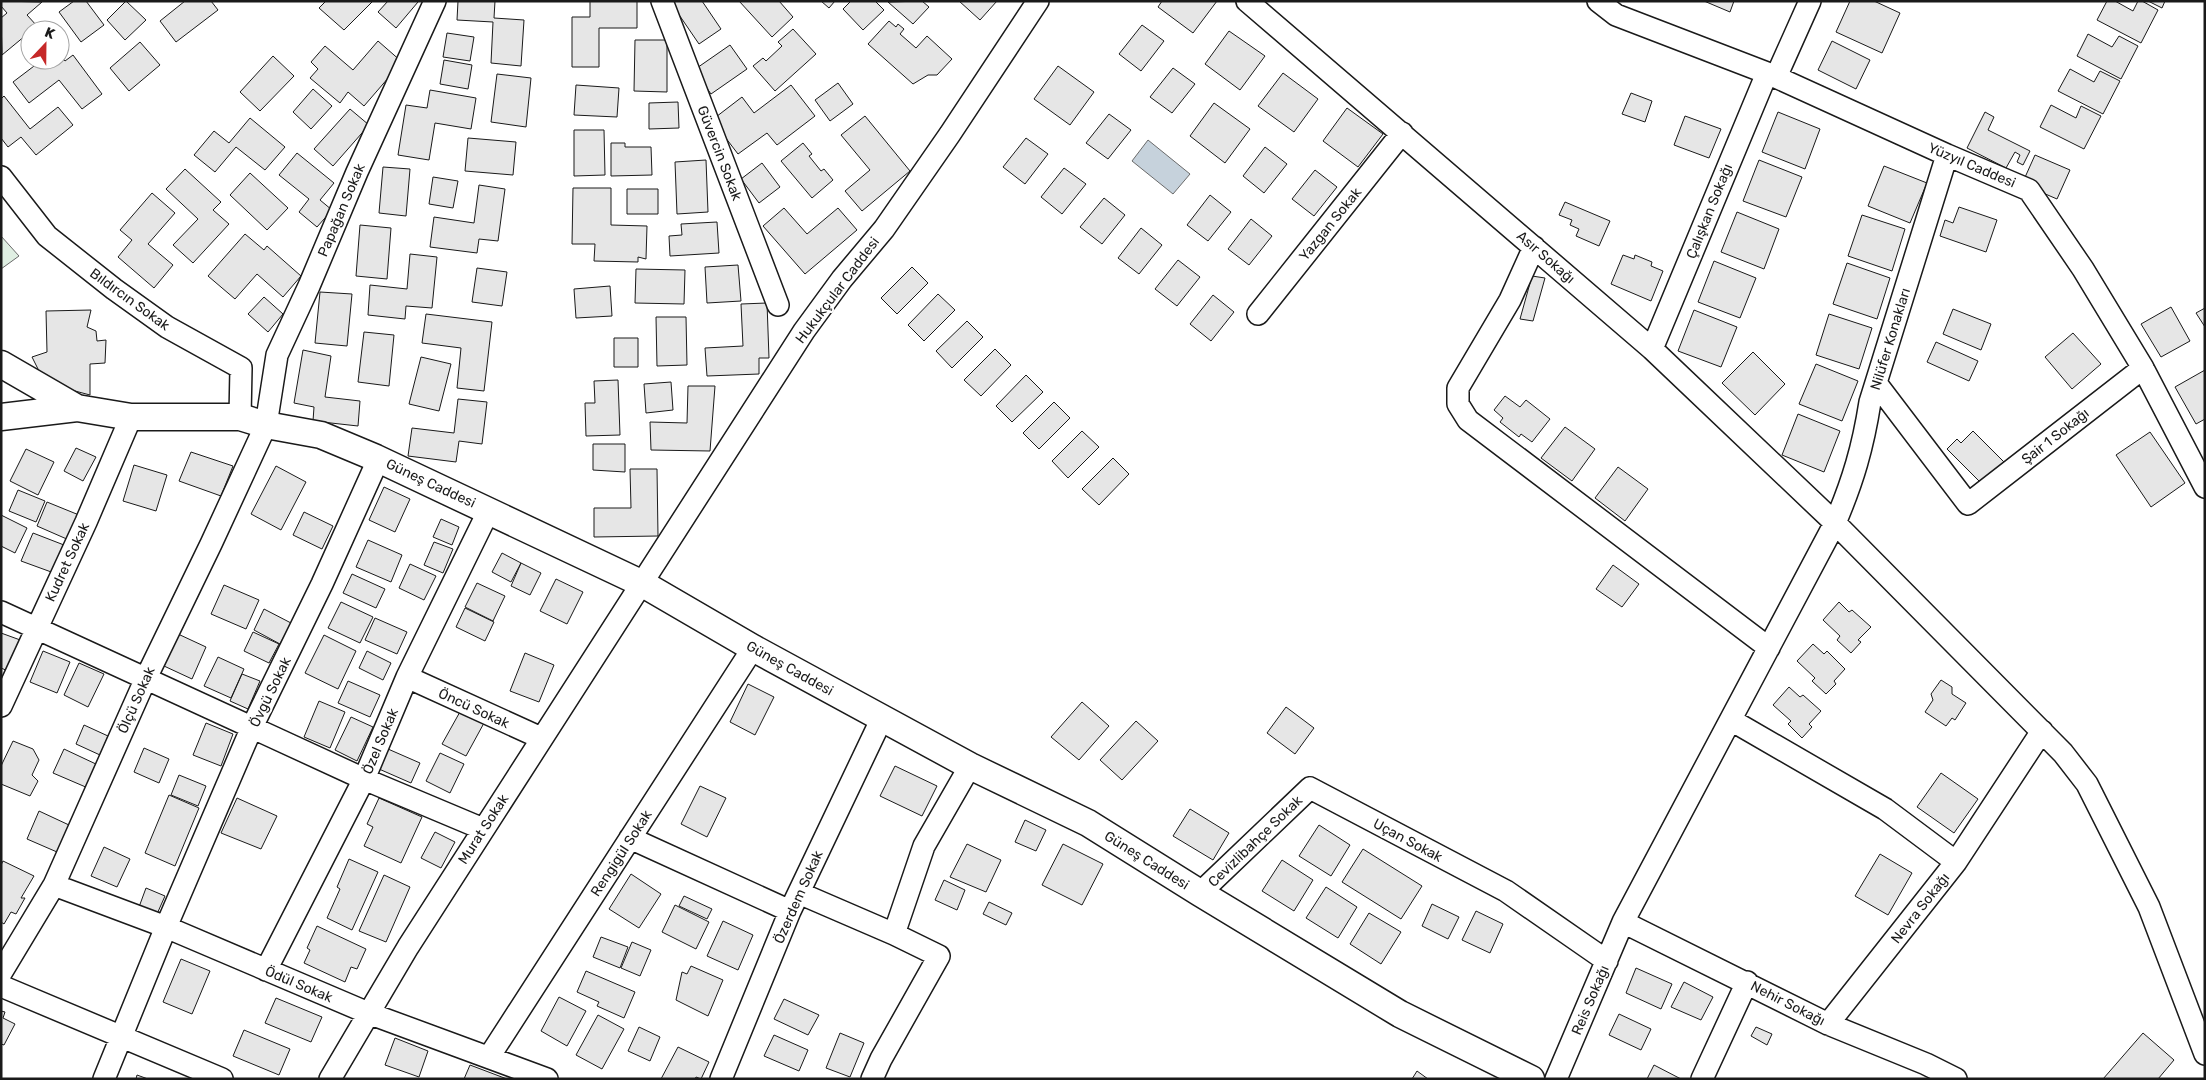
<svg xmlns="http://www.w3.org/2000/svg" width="2206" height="1080" viewBox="0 0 2206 1080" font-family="Rubik,sans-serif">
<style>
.green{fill:#e0efe3;stroke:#6a6a6a}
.water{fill:#c6d2dc;stroke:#6a6a6a}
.building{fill:#e6e6e6;stroke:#1a1a1a}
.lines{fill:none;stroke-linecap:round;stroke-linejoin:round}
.minor-casing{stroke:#1a1a1a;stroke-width:24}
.major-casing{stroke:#1a1a1a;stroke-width:29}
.minor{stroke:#fff;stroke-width:21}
.major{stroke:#fff;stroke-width:26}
.labels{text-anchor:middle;stroke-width:4;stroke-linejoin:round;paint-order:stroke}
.street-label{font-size:14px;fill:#1a1a1a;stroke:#fff}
</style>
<rect width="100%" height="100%" fill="#fff"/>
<path class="green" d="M1 236 19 256 1 269Z"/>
<path class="water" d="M1148 140 1190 174 1173 194 1132 161Z"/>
<path class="building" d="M1 1 42 2 27 15 37 26 2 55 1 18 7 13 1 6Z
M74 1H86L104 25 81 42 59 12Z
M126 1 146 20 125 40 107 20Z
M185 1H211L218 10 176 42 160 21Z
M326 1H373L344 30 319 8Z
M388 1H417L418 2 396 28 378 12Z
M458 1H495L494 18 524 20 521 66 491 63 493 22 457 20Z
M590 1H637V28H599V67H572V17H590Z
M673 1H702L721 29 699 44 671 3Z
M739 1H779L793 17 772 37Z
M821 1H835L829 8Z
M851 1H875L884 10 863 30 843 9Z
M922 1 929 7 913 24 888 2Z
M959 1H997L980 20Z
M1162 1H1217L1193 33 1158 7Z
M1704 1H1734L1730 12Z
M1850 1H1874L1900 13 1882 53 1836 32Z
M2107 1H2115L2133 11 2138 1H2142L2158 10 2141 43 2097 20Z
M2148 1H2165L2162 8Z
M889 21 896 27 898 24 904 29 900 34 916 48 927 36 952 59 937 75H928L913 84 868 44Z
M1142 25 1164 41 1141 71 1119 54Z
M793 29 816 54 775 91 753 66 763 58 766 61 782 46 778 42Z
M1229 31 1265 56 1240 90 1205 64Z
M447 33 474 37 470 61 443 57Z
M2088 34 2112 47 2119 36 2138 46 2121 79 2077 56Z
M635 40H667V92L634 91Z
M378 41 402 62 364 106 348 92 340 103 310 78 318 69 311 62 325 46 353 70Z
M1832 41 1870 60 1856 89 1818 70Z
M140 42 160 65 129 91 110 68Z
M730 45 747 69 711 94 694 70Z
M60 55 65 61 73 55 102 94 82 109 59 80 29 103 13 82 42 60H60Z
M273 56 294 76 260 111 240 92Z
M444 60 472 65 468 89 440 84Z
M1058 66 1094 92 1070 125 1034 99Z
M1173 68 1195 84 1172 113 1150 97Z
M2070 69 2094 82 2100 71 2120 81 2103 114 2058 91Z
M1283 73 1318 99 1294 132 1258 106Z
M497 74 531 78 526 127 491 122Z
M838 83 853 104 830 121 815 100Z
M576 85 619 88 617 117 574 115Z
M791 85 815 116 777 145 767 133 738 154 712 120 742 97 754 113Z
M313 89 332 106 311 129 293 112Z
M430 90 476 98 471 129 435 123 429 160 398 155 406 105 427 108Z
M1631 93 1652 101 1645 122 1622 114Z
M4 96 30 129 58 107 73 125 36 155 21 137 8 147 1 138V99Z
M678 102 679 128 649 129V103Z
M1214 103 1250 129 1225 163 1190 136Z
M2051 105 2076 118 2081 106 2101 116 2084 149 2040 127Z
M1347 108 1383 134 1358 167 1323 141Z
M350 109 369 125 333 166 314 149Z
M1778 112 1820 129 1805 169 1762 152Z
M1985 112 1994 117 1988 130 2030 151 2023 165 2017 162 2020 155 2015 152 2006 168 1967 148Z
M1109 114 1131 130 1108 159 1086 143Z
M865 116 910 171 862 211 845 191 870 170 841 135Z
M1685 116 1721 129 1709 158 1674 145Z
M250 118 285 147 265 170 236 147 215 172 194 155 214 131 229 143Z
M574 130H604L605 175 574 176Z
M468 138 516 142 513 175 465 171Z
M1026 138 1048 154 1025 184 1003 167Z
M611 143H625V147H651L652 175 611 176Z
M803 143 812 154 809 156 821 171 824 169 833 180 812 198 781 161Z
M1265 147 1287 164 1264 193 1243 176Z
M297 153 334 183 320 200 332 210 317 227 299 212 309 199 279 175Z
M2035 155 2070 170 2057 199 2022 184Z
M706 160 708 212 677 214 675 162Z
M1759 160 1802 177 1786 217 1743 201Z
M762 163 780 187 759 203 741 179Z
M1884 166 1927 183 1910 223 1868 206Z
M383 167 410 169 406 216 379 213Z
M1064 168 1086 184 1062 214 1041 197Z
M185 169 221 202 213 210 229 224 193 263 173 245 198 219 166 189Z
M1315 170 1337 187 1314 216 1292 199Z
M250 173 288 208 267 230 230 195Z
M433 177 458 181 453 208 429 204Z
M479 185 505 189 498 241 479 239 477 253 430 247 434 217 474 223Z
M573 188H611V225L647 226 646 259 638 257V262L594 261 595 244H572Z
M627 189H658V214H627Z
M152 193 175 213 148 244 173 265 154 288 118 257 132 240 120 230Z
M1210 195 1231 212 1208 241 1187 225Z
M1104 198 1125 215 1102 244 1080 227Z
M1565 202 1610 221 1599 246 1576 236 1579 229 1570 225 1572 220 1559 215Z
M1959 207 1997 220 1986 252 1940 236 1945 220 1953 223Z
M784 208 807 234 838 208 857 230 805 274 763 226Z
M1737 212 1779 229 1764 269 1721 252Z
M1862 215 1905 229 1892 271 1848 256Z
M1251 219 1272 236 1249 265 1228 249Z
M717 222 719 253 670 256 669 236 682 235 681 224Z
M360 225 391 228 387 279 356 276Z
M1141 228 1162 245 1139 274 1118 258Z
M245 234 264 250 267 246 301 276 283 297 257 274 235 299 208 276Z
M410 254 437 257 432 308 406 306 405 319 368 315 370 285 407 289Z
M1623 255 1634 259 1635 255 1652 262 1651 266 1663 271 1651 301 1611 284Z
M1178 260 1200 277 1177 306 1155 289Z
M1714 261 1756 278 1740 318 1698 302Z
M1847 263 1890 278 1877 319 1833 304Z
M738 265 741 301 707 303 705 267Z
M912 267 928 283 897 314 881 298Z
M477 268 507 272 502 306 472 302Z
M636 269 685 270 684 304 635 303Z
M1532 276 1545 278 1533 321 1520 319Z
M610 286 612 316 576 318 574 289Z
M320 292 352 294 347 346 315 343Z
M938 294 955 310 924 341 908 325Z
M1213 295 1234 312 1211 341 1190 324Z
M264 297 283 314 268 332 248 314Z
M767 303 769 358H759V374L707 376 705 348 743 346 741 304Z
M2171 307 2190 341 2161 357 2141 324Z
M2205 308V327L2196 313Z
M1953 309 1991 324 1981 350 1943 334Z
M91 310 87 327 96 331 97 341 106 340 105 363 90 364V395L45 383 32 357 47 352 46 311Z
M1694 310 1737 327 1721 367 1678 351Z
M426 314 492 322 484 391 457 388 461 348 422 343Z
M1829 314 1872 328 1859 369 1816 355Z
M656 317H686L687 365 657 366Z
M967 321 983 337 952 368 936 351Z
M364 332 394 335 389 386 358 382Z
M2073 333 2101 364 2072 389 2045 357Z
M614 338H638V367H614Z
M1936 342 1978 361 1969 381 1927 362Z
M995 349 1011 365 981 396 964 380Z
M303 350 331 356 325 397 360 401 358 426 313 421 314 407 294 403Z
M1753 352 1785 384 1755 415 1722 383Z
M421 357 451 364 439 411 409 404Z
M1816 364 1858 381 1842 421 1799 404Z
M2205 370V419L2196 424 2175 387Z
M1026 375 1043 392 1012 422 996 406Z
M618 380 620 435 586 436 585 403H595L594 381Z
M671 382 673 410 646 413 644 384Z
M688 386H715L710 451 651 450 650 422 687 423Z
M1505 396 1520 407 1526 400 1550 419 1532 442 1521 434 1519 437 1500 422 1503 418 1494 410Z
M458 399 487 402 482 444 459 441 456 462 408 456 412 428 454 433Z
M1054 402 1070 418 1039 449 1023 433Z
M1798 414 1840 431 1824 472 1782 455Z
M1565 427 1595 449 1572 481 1541 458Z
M1082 431 1099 447 1068 478 1052 461Z
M1973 431 2004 462 1982 484 1947 449 1957 439 1961 443Z
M2150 432 2185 483 2151 507 2116 455Z
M593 444H625V472L593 470Z
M76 448 96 457 83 481 64 471Z
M26 449 54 462 38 495 10 481Z
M191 452 233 466 221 496 179 481Z
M1113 458 1129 474 1099 505 1082 489Z
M134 465 167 475 156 511 123 501Z
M276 466 306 482 281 530 251 514Z
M1618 467 1648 489 1625 521 1595 498Z
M630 469H657L658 536 594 537V508H631Z
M384 487 410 499 395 532 369 520Z
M18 490 45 501 36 522 9 511Z
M47 502 79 515 69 540 37 526Z
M304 512 333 526 322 549 293 535Z
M1 515 27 528 15 553 1 546Z
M441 519 459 527 452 545 433 537Z
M33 533 64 545 54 573 21 561Z
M368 540 402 555 391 582 356 567Z
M434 542 453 549 443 573 424 565Z
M502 553 521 563 511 582 492 572Z
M521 563 541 573 530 595 511 586Z
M410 564 436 576 424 600 399 588Z
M1613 565 1639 584 1622 607 1596 589Z
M352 574 385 589 376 608 343 593Z
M556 579 583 592 567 624 540 611Z
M477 583 505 596 493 621 465 607Z
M224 585 259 600 246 629 211 614Z
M341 602 373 617 360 643 328 628Z
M1839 602 1849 612 1852 610 1871 627 1858 640 1861 642 1851 653 1837 640 1840 636 1823 620Z
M465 608 494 622 485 641 456 627Z
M264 609 291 623 280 644 254 630Z
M375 618 407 632 397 654 365 640Z
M253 632 279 644 269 663 244 651Z
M1 633 23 641 8 671 1 668Z
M178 634 206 647 192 679 164 666Z
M324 635 356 651 338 689 305 673Z
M1813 644 1824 654 1827 651 1845 669 1834 681 1836 684 1826 694 1812 681 1815 678 1797 661Z
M43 651 70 662 57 693 30 682Z
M367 651 391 663 383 680 359 668Z
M525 653 554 665 539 702 510 691Z
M218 657 244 669 231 698 204 686Z
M79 663 104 674 88 707 64 695Z
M242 674 260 681 248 709 230 701Z
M1941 680 1952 687V694L1966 703 1955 720 1952 718 1946 726 1925 712 1933 700 1931 694Z
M348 681 380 695 370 717 338 703Z
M748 684 774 697 755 735 730 722Z
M1789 687 1800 697 1803 695 1821 711 1809 724 1812 727 1802 738 1788 724 1791 721 1773 705Z
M319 701 345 712 330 748 304 737Z
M1082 702 1109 726 1079 760 1051 737Z
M1286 707 1314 728 1295 754 1267 733Z
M461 710 484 723 466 756 442 744Z
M351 717 373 727 357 761 335 750Z
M1136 721 1158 741 1122 780 1100 760Z
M206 723 233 734 221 766 193 755Z
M84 725 108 736 100 755 76 744Z
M13 741 33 749 39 760 32 775 38 781 30 796 1 784V766Z
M144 748 169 759 159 783 134 772Z
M64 749 98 765 88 788 53 773Z
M388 749 420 763 411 783 379 769Z
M440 753 464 764 450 793 426 781Z
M895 766 937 786 922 816 880 796Z
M1941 773 1978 799 1954 833 1917 807Z
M179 775 206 786 198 806 171 795Z
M700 786 726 798 707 837 681 824Z
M169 795 199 808 175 866 145 853Z
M237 798 277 816 261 849 221 833Z
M379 798 422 817 401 863 364 846 373 827 367 824Z
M1190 809 1229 833 1213 860 1173 836Z
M39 811 69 825 57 852 27 839Z
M1025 820 1046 830 1036 851 1015 842Z
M1319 825 1350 845 1331 876 1299 856Z
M435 832 455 842 441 868 421 858Z
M967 844 1001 860 986 892 950 877Z
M1063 844 1103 864 1082 905 1042 885Z
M104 847 130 859 117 887 91 876Z
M1363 849 1422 886 1401 919 1342 882Z
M1880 854 1912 873 1888 915 1855 896Z
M349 859 378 872 352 930 327 918 340 889 337 887Z
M1282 860 1313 880 1294 911 1262 891Z
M3 861 34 876 21 898H25L16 914 11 912 4 924 1 922V865Z
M631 874 661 894 639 928 609 909Z
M384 875 410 887 386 942 359 931Z
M944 880 965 890 957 910 935 900Z
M1326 887 1357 907 1338 938 1306 918Z
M146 888 165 896 157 914 139 907Z
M684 896 712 909 707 919 679 906Z
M989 902 1012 913 1006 925 983 914Z
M1432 904 1459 917 1448 939 1422 926Z
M675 905 709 922 696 949 662 932Z
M1476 911 1503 924 1490 953 1462 940Z
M1369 913 1401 932 1381 964 1350 944Z
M723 921 753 935 738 970 707 956Z
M317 926 366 949 357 969 351 967 345 982 304 963 310 950 307 948Z
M601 937 628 947 620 968 593 957Z
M632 942 651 950 640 976 621 968Z
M181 959 210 971 192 1014 163 1002Z
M691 966 723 980 708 1016 676 1000 682 972 687 974Z
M1636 968 1672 984 1661 1009 1626 993Z
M586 971 635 992 624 1018 597 1006 599 1002 577 992Z
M1684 982 1713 997 1701 1020 1671 1007Z
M559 997 586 1011 567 1046 541 1031Z
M276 998 322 1017 311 1042 265 1023Z
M784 999 819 1015 808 1035 774 1019Z
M1 1011 5 1012 3 1018 15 1024 4 1045 1 1044Z
M1619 1014 1651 1029 1641 1050 1609 1035Z
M598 1015 624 1029 602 1069 576 1055Z
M639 1027 660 1037 650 1061 628 1051Z
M1756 1027 1772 1034 1767 1045 1751 1036Z
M244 1030 290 1049 279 1075 233 1056Z
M840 1033 864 1043 850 1077 826 1068Z
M2143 1033 2174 1060 2158 1079H2103Z
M774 1035 808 1050 799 1071 764 1056Z
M395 1038 428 1051 419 1077 385 1065Z
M678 1047 709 1062 701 1079 696 1077 695 1079H661Z
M470 1065 507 1079H464Z
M1654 1065 1681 1079H1647Z
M1417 1071 1428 1079H1412Z
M137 1075 148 1079H136Z"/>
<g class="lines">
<g class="minor-casing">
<path id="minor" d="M662 1 778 305
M1247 1 1652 349 1835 523 2063 753 2087 784 2149 907 2205 1054
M1598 1 1616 15 1767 73 1947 155 2029 190 2083 269 2143 368 2205 487
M1776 77 1810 1
M1 177 47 236 114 289 167 327 241 368 240 417
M1534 247 1510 300 1458 388V404L1468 420 1769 648
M1258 314 1402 133
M1652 349 1767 73
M1876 383 1968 504 2143 368
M1 612 364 779 483 829
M407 677 541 738
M1 706 86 522 131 417
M1731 720 1885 809 1956 862 1828 1024
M630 838 790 911
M1956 862 2042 731
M54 885 166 927 368 1013 547 1079
M799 893 894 934 924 846 970 766
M1200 893 1310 788 1506 891 1607 961
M1623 922 1828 1024 1926 1064 1956 1079
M266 970 364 779 407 677 489 510
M1 973 54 885 146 678 211 544 266 425 277 355 309 286 357 172 435 1
M1 986 222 1079
M489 1057 753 648
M104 1079 166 927 252 727 322 584 378 460 376 458
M330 1079 408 947 804 331 842 279 884 229 950 134 1038 1
M721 1079 790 911 882 718
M872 1079 881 1059 939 956 894 934
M1556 1079 1623 922 1835 523C1853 481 1863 447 1870 402L1947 155
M1702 1079 1747 982"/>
</g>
<g class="major-casing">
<path id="major" d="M1 364 77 408
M1 417 77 408 131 417H240L266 425 321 435 376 458 643 584 753 648 970 766 1088 823 1200 893 1400 1014 1531 1079"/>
</g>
<use href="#minor" class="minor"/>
<use href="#major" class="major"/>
</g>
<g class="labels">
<g class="street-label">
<text transform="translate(720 153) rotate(69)" y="5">Güvercin Sokak</text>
<text transform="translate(1972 165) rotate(23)" y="5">Yüzyıl Caddesi</text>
<text transform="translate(341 210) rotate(-67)" y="5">Papağan Sokak</text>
<text transform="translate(1709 211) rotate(-68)" y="5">Çalışkan Sokağı</text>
<text transform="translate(1330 224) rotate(-51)" y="5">Yazgan Sokak</text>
<text transform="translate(1546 257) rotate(41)" y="5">Asır Sokağı</text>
<text transform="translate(837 290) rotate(-53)" y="5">Hukukçular Caddesi</text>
<text transform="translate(130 299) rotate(36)" y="5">Bıldırcın Sokak</text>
<text transform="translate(1890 339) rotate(-73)" y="5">Nilüfer Konakları</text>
<text transform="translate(2055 436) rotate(-38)" y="5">Şair 1 Sokağı</text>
<text transform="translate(431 483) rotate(25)" y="5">Güneş Caddesi</text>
<text transform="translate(67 562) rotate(-65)" y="5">Kudret Sokak</text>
<text transform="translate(790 668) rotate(29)" y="5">Güneş Caddesi</text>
<text transform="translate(270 692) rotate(-64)" y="5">Övgü Sokak</text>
<text transform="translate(136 700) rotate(-66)" y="5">Ölçü Sokak</text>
<text transform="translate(474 708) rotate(25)" y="5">Öncü Sokak</text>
<text transform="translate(380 741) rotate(-67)" y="5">Özel Sokak</text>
<text transform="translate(483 829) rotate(-57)" y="5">Murat Sokak</text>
<text transform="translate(1408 840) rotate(28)" y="5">Uçan Sokak</text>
<text transform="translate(1255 841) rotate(-44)" y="5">Cevizlibahçe Sokak</text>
<text transform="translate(621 853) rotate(-57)" y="5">Rengigül Sokak</text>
<text transform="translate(1147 860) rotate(32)" y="5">Güneş Caddesi</text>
<text transform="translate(798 897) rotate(-66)" y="5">Özerdem Sokak</text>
<text transform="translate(1920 908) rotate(-52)" y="5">Nevra Sokağı</text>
<text transform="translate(299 984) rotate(23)" y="5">Ödül Sokak</text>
<text transform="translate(1590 1000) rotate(-67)" y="5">Reis Sokağı</text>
<text transform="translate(1788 1003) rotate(27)" y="5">Nehir Sokağı</text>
</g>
</g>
<rect width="2206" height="1080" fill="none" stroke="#1a1a1a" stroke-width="5"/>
<g transform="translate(45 45) rotate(22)"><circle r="24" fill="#ffffff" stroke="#a3a3a3"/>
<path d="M0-4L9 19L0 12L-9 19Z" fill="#c62828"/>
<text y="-8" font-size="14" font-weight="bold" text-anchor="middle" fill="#1a1a1a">K</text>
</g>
</svg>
